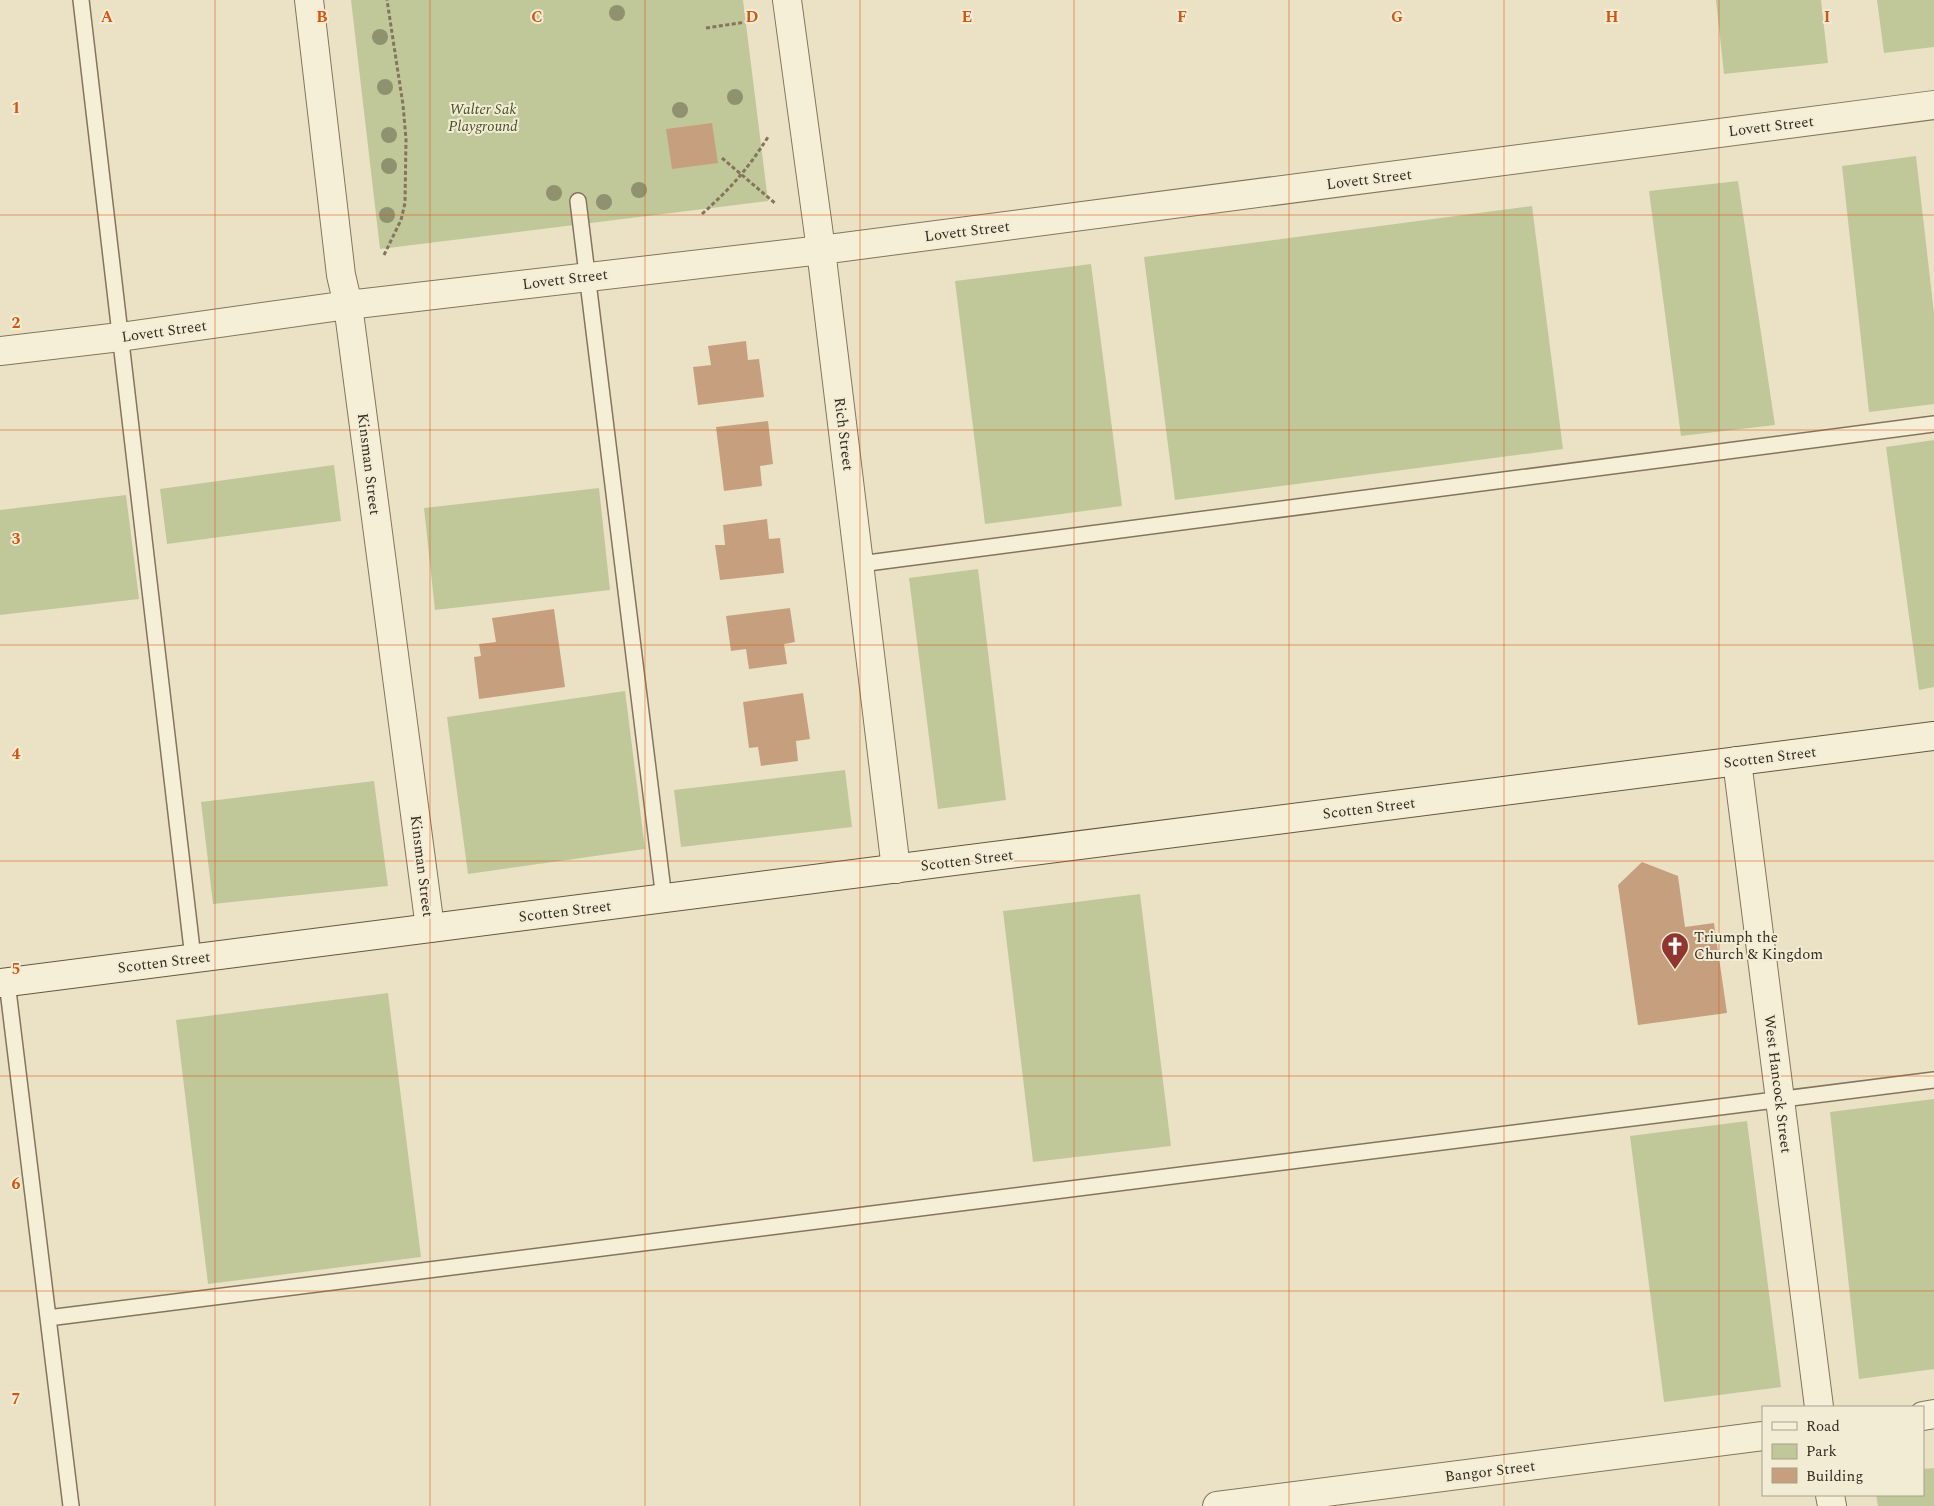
<svg xmlns="http://www.w3.org/2000/svg" width="1934" height="1506" viewBox="0 0 1934 1506" font-family="Spectral,serif">
<style>
.green{fill:#c0c89a}
.building{fill:#c6a07e}
.lines{fill:none;stroke-linecap:round;stroke-linejoin:round}
.lane-casing{stroke:#85745d;stroke-width:18}
.street-casing{stroke:#85745d;stroke-width:30}
.secondary-casing{stroke:#665540;stroke-width:30}
.path{stroke:#85745d;stroke-width:3;stroke-dasharray:4 2.5;stroke-linecap:butt}
.lane{stroke:#f6efd8;stroke-width:15}
.street{stroke:#f6efd8;stroke-width:28}
.secondary{stroke:#f6efd8;stroke-width:28}
.tree{fill:#8f926f}
.grid{fill:none;stroke:#d6540e;stroke-width:1;stroke-opacity:0.55}
.labels{text-anchor:middle;stroke-width:4;stroke-linejoin:round;paint-order:stroke}
.park-label{font-size:15px;font-style:italic;fill:#445128;stroke:#f3ecd5}
.street-label{font-size:15px;fill:#362c20;stroke:#f3ecd5}
.poi-label{font-size:15px;fill:#362c20;stroke:#f3ecd5;text-anchor:start}
.grid-label{font-size:16px;text-anchor:middle;font-weight:bold;fill:#d6540e;stroke:#f3ecd5;stroke-width:4;stroke-linejoin:round;paint-order:stroke}
</style>
<rect width="100%" height="100%" fill="#ebe2c6"/>
<path class="green" d="M351 0H743L768 201 380 249Z
M1716 0H1821L1828 63 1724 74Z
M1877 0H1934V47L1884 53Z
M1916 156 1934 313V404L1869 412 1842 166Z
M1738 181 1775 425 1681 436 1649 191Z
M1532 206 1563 449 1175 500 1144 257Z
M1091 264 1122 506 985 524 955 281Z
M1934 440V687L1919 690 1886 447Z
M334 465 341 521 167 544 160 489Z
M599 488 610 590 435 610 424 508Z
M126 495 139 599 0 615V510Z
M978 569 1006 800 938 809 909 578Z
M625 691 645 849 468 874 447 717Z
M845 770 852 827 681 847 674 790Z
M374 781 388 886 213 904 201 802Z
M1140 894 1171 1146 1033 1162 1003 911Z
M388 993 421 1257 208 1284 176 1020Z
M1934 1099V1369L1859 1379 1830 1112Z
M1747 1121 1781 1387 1664 1402 1630 1136Z
M1934 1468V1506H1878L1876 1495H1923V1469Z"/>
<path class="building" d="M712 123 718 163 672 169 666 129Z
M746 341 748 360 759 359 764 397 698 405 693 367 711 365 708 346Z
M768 421 773 464 760 466 762 486 724 491 716 427Z
M767 519 769 539 780 538 784 573 720 580 715 545H725L723 525Z
M790 608 795 642 784 644 787 664 749 669 746 649 731 651 726 616Z
M554 609 565 687 479 699 474 657 481 656 479 644 496 642 492 618Z
M803 693 810 739 796 741 798 761 761 766 758 747 749 748 743 702Z
M1642 862 1678 876 1685 927 1714 923 1727 1013 1638 1025 1618 885Z"/>
<g class="lines">
<g class="lane-casing">
<path id="lane" d="M81 0 193 958
M578 201 664 899
M860 564 1934 424
M7 982 71 1506
M48 1318 1934 1080"/>
</g>
<g class="street-casing">
<path id="street" d="M309 0 341 275 348 305 430 928
M787 0 821 250 896 869
M0 351 120 337 348 305 821 250 1934 105
M1737 761 1819 1407
M1923 1416 1934 1414
M1830 1495 1832 1506
M1217 1506 1763 1436"/>
</g>
<g class="secondary-casing">
<path id="secondary" d="M0 983 1934 736"/>
</g>
<path class="path" d="M706 28 753 21
M722 158 776 204
M702 214C731 188 747 170 768 137
M384 255 401 220 405 203 406 139 403 105 387 0"/>
<use href="#lane" class="lane"/>
<use href="#street" class="street"/>
<use href="#secondary" class="secondary"/>
</g>
<g class="tree">
<circle cx="617" cy="13" r="8"/>
<circle cx="380" cy="37" r="8"/>
<circle cx="385" cy="87" r="8"/>
<circle cx="735" cy="97" r="8"/>
<circle cx="680" cy="110" r="8"/>
<circle cx="389" cy="135" r="8"/>
<circle cx="389" cy="166" r="8"/>
<circle cx="639" cy="190" r="8"/>
<circle cx="554" cy="193" r="8"/>
<circle cx="604" cy="202" r="8"/>
<circle cx="387" cy="215" r="8"/>
</g>
<path class="grid" d="M215 0V1506M430 0V1506M645 0V1506M860 0V1506M1074 0V1506M1289 0V1506M1504 0V1506M1719 0V1506M0 215H1934M0 430H1934M0 645H1934M0 861H1934M0 1076H1934M0 1291H1934"/>
<defs>
<g id="church-pin" transform="scale(1.4375)"><path d="M0 17L-7.5 6A9.5 9.5 0 1 1 7.5 6Z" fill="#8f3631" stroke="#f3ecd5"/><path d="M-1.2-6h2.4v3.5h3.3v2.4h-3.3V6h-2.4V-.1h-3.3v-2.4h3.3Z" fill="#fff"/></g>
</defs>
<g fill-rule="evenodd">
<use href="#church-pin" x="1675" y="946"/>
</g>
<g class="labels">
<g class="park-label">
<text x="483" y="114">Walter Sak<tspan x="483" dy="17">Playground</tspan></text>
</g>
<g class="street-label">
<text transform="translate(1771 126) rotate(-7)" y="5">Lovett Street</text>
<text transform="translate(1369 179) rotate(-7)" y="5">Lovett Street</text>
<text transform="translate(967 231) rotate(-7)" y="5">Lovett Street</text>
<text transform="translate(565 279) rotate(-7)" y="5">Lovett Street</text>
<text transform="translate(164 331) rotate(-8)" y="5">Lovett Street</text>
<text transform="translate(844 434) rotate(83)" y="5">Rich Street</text>
<text transform="translate(369 464) rotate(83)" y="5">Kinsman Street</text>
<text transform="translate(1770 757) rotate(-7)" y="5">Scotten Street</text>
<text transform="translate(1369 808) rotate(-7)" y="5">Scotten Street</text>
<text transform="translate(967 860) rotate(-7)" y="5">Scotten Street</text>
<text transform="translate(422 866) rotate(83)" y="5">Kinsman Street</text>
<text transform="translate(565 911) rotate(-7)" y="5">Scotten Street</text>
<text transform="translate(164 962) rotate(-7)" y="5">Scotten Street</text>
<text transform="translate(1778 1084) rotate(83)" y="5">West Hancock Street</text>
<text transform="translate(1490 1471) rotate(-7)" y="5">Bangor Street</text>
</g>
<g class="poi-label">
<text x="1694" y="942">Triumph the<tspan x="1694" dy="17">Church &amp; Kingdom</tspan></text>
</g>
</g>
<g class="grid-label">
<text x="107" y="22">A</text>
<text x="322" y="22">B</text>
<text x="537" y="22">C</text>
<text x="752" y="22">D</text>
<text x="967" y="22">E</text>
<text x="1182" y="22">F</text>
<text x="1397" y="22">G</text>
<text x="1612" y="22">H</text>
<text x="1827" y="22">I</text>
<text x="16" y="113">1</text>
<text x="16" y="328">2</text>
<text x="16" y="544">3</text>
<text x="16" y="759">4</text>
<text x="16" y="974">5</text>
<text x="16" y="1189">6</text>
<text x="16" y="1404">7</text>
</g>
<rect x="1762" y="1406" width="162" height="90" fill="#f3ecd5" stroke="#a79f8d"/>
<rect x="1772" y="1422" width="25" height="8" fill="#f6efd8" stroke="#a79f8d"/>
<text x="1806" y="1431" font-size="15" fill="#362c20">Road</text>
<rect x="1772" y="1444" width="25" height="15" fill="#c0c89a" stroke="#a79f8d"/>
<text x="1806" y="1456" font-size="15" fill="#362c20">Park</text>
<rect x="1772" y="1468" width="25" height="15" fill="#c6a07e" stroke="#a79f8d"/>
<text x="1806" y="1481" font-size="15" fill="#362c20">Building</text>
</svg>
